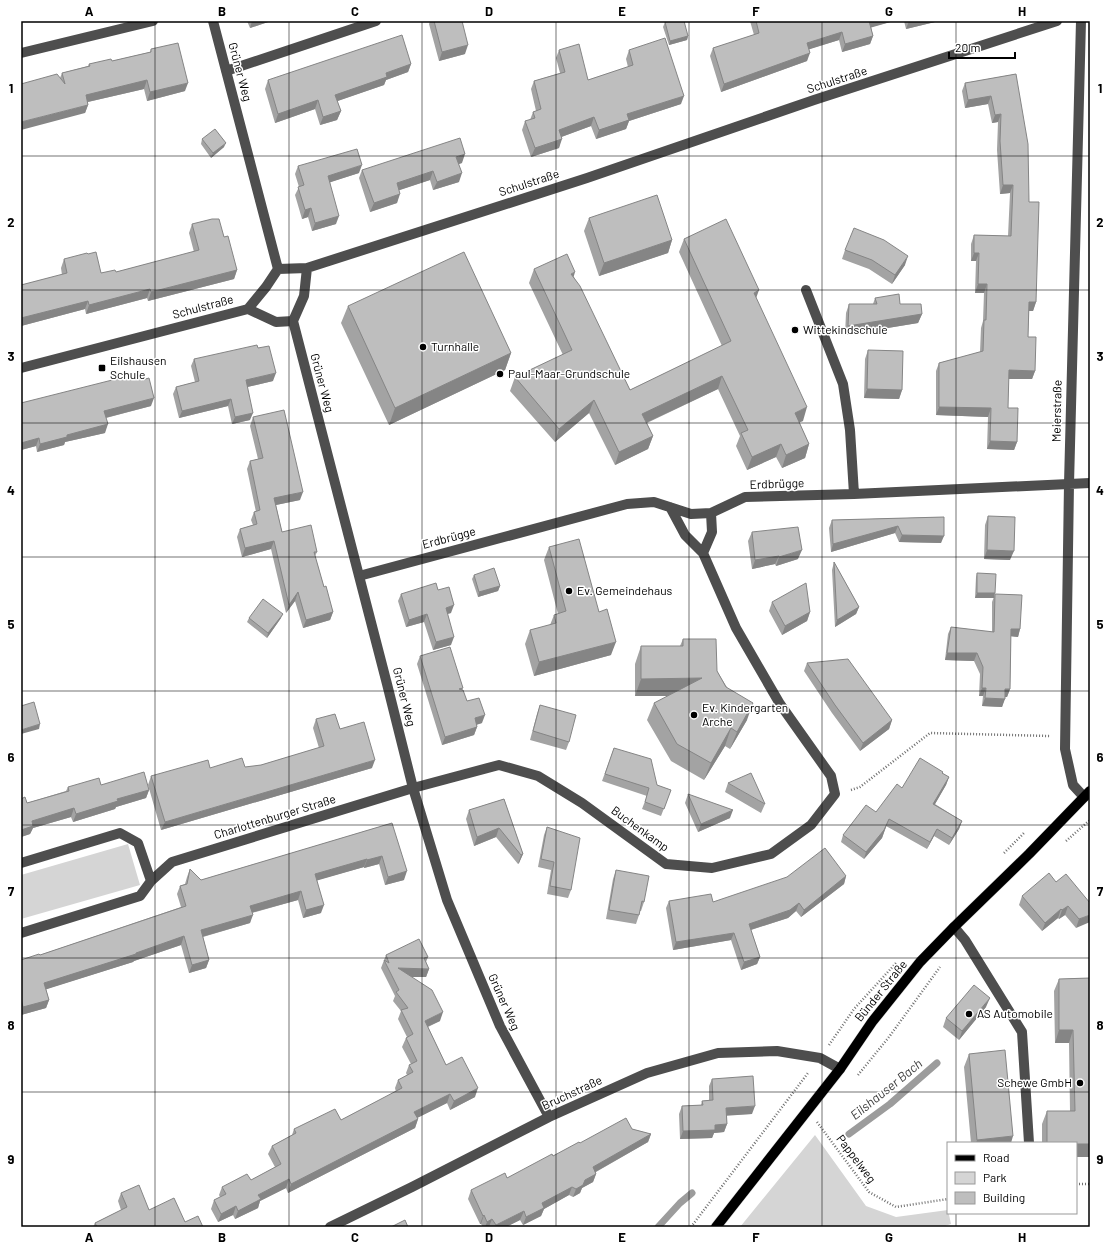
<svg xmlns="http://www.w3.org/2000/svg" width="1111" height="1248" viewBox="0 0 1111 1248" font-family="Barlow,sans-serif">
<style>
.green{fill:#d5d5d5}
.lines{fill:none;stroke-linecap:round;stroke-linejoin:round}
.stream{stroke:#9c9c9c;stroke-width:7}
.major-casing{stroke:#dbdbdb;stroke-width:11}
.path{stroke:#707070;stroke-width:2.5;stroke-dasharray:1 2;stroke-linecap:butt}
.minor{stroke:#4e4e4e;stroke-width:10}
.major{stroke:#000;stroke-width:10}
.wall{fill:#a3a3a3}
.shaded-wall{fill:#858585}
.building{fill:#bebebe;stroke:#858585}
.grid{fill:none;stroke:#000;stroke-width:1;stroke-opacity:0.55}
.poi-dot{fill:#000;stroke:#fff;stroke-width:1.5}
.labels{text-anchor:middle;stroke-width:3;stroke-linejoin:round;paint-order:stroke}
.street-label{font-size:12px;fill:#000;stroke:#fff}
.poi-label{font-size:12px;fill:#000;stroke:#fff;text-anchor:start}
.water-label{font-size:13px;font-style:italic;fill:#3d3d3d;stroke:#fff}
.neatline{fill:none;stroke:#000;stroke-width:1.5}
.grid-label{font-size:13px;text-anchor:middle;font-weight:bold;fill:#000}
</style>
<rect width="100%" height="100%" fill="#fff"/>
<path class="green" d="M128 844 140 885 21 919V875Z
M815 1135 866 1206 896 1217 948 1210 951 1224 942 1227H740Z"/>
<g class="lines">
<path class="stream" d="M849 1134 890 1104 937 1063
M658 1227 680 1203 692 1193"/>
<g class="major-casing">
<path id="major" d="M716 1227 840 1069 872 1022 920 962 954 927 1029 854 1090 791"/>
</g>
<path class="path" d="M851 790 860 787 930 733 1050 736
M1066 841 1090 820
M1004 853 1024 833
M829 1045 854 1009 897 962
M858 1075 889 1037 940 967
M817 1122 869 1192 896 1207 948 1199
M1076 1184H1090
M691 1227 808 1073"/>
<path class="minor" d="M213 21 278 269
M1081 21 1069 484 1065 749 1073 785 1084 797
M21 53 153 21
M226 71 376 21
M307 268 304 296 293 321 387 684 413 788 447 900 500 1026 549 1117
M278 269 307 268 587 178 814 100 1057 21
M806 290 843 384 850 430 854 494
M248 309 276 322 293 321
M21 368 248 309 266 287 278 269
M703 553 712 532 711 513
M359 576 627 504 654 502 691 514 711 513 745 497 854 494 1090 483
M21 863 120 833 138 843 151 881
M954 927 965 940 1022 1032 1029 1143
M21 933 140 896 151 881 172 862 413 788 499 765 538 776 582 803 666 864 712 868 771 854 811 825 835 794 831 776 780 704 736 628 703 553 685 535 670 507
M330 1227 412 1187 549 1117 647 1073 718 1053 777 1051 820 1058 840 1069"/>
<use href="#major" class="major"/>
</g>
<path class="wall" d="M247 21H271L250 28Z
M430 21H462L465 54 439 61 429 24Z
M750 21H894L871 27 873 36 870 44 842 52 839 40 809 49 807 61 721 92 710 56 713 48 754 35Z
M904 21H935V22L906 29Z
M665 22 688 36 687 40 669 45 663 27Z
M151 49 185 91 147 101 144 89 88 102V105L85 113 60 78 62 73 88 66 89 64 112 61 150 52Z
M559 50 588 80 628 67 626 59 629 50 681 104 629 121 626 129 596 139 591 126 561 137 559 148 531 157 522 130 525 121 530 120 533 112 536 111 531 89 534 81 560 73 556 58Z
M411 64 408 72 386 80 384 85 337 101 341 111 337 120 320 125 315 109 275 123 265 89 268 80Z
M1016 74 1029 202 1036 302 1033 311H1029L1028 337 1035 371 1032 379H1008V408L1017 442 1014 450 987 449 988 417 936 415V371L939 363 980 352 981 328 983 321 984 293H975L976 261H971V244L974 235 1008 236 1010 193 1000 194 997 150 998 122 992 123 988 104 965 108 962 91 965 83Z
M202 139 224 147 211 158 201 144Z
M462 163 459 164V182L433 190 430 180 399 190 397 203 370 212 359 178 362 170Z
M298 166 359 173 330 182 336 224 312 231 308 217 302 219 295 195 299 187 295 174Z
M589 218 672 240 668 253 599 276 584 231Z
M192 224 224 237 237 270 234 279 148 301 147 298 86 314 85 309 21 326V285L62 275 61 268 64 259 101 273 116 272 194 252 189 233Z
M684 239 756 298 803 421 799 422 809 444 805 458 782 468 776 457 747 470 736 446 740 436 718 389 647 423 653 436 648 449 615 465 589 413 555 442 510 391 515 377 563 355 529 283 534 269 574 277 630 390 722 346 679 252Z
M845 250 905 265 892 284 869 269 842 259Z
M875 298 900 304 922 314 918 323 845 335 846 313 849 304H873Z
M348 306 511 353 505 370 389 425 341 323Z
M258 348 273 381 247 387 250 420 232 424 228 406 179 418 173 394 176 387 195 382 191 366 194 359Z
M868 350 902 390 899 399 864 398 865 359Z
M142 380 151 406 106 418 105 433 65 442 64 445 37 452 36 446 21 450V403Z
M253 417 300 500 276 505 282 532 317 552 315 556 324 587 333 612 330 620 303 628 295 601 286 613 271 549 242 557 237 537 240 529 253 525 251 520 254 512H256L247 469 250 461 258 459 250 426Z
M988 516 1010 560 984 559 985 525Z
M944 517 941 543 899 542 895 533 831 552 829 528 832 520Z
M752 532 798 559 776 566 775 564 752 569 748 541Z
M549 547 599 612 611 655 534 676 525 644 530 630 550 625 554 615 558 614 544 560Z
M834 562 859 607 856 614 835 627 832 570Z
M977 573 994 598H975L976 577Z
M474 575 500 586 498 591 478 597 472 579Z
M438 590 451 613 447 614 451 645 433 650 424 622 406 627 398 601 401 594Z
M995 594 1020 629 1018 637 1011 636 1010 689 1007 697H1005L1002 707 982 706 983 696H979L980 674 974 661 945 660 948 634 951 627 992 632V602Z
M772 602 810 612 807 621 782 635 769 611Z
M249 618H281L267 638 247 622Z
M683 639 717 671 747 720 730 749 725 746 704 780 671 761 647 720 654 703 668 696H635V664L641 646H680Z
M420 656 463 688 462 689 467 701 482 723 476 725 477 727 474 735 442 745 417 664Z
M807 663 892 720 889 729 860 751 832 713 804 671Z
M540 705 569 742 566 750 530 740 537 714Z
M316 719 340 729 372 768 161 830 148 785 151 776 210 768 245 767 261 765 319 748 313 728Z
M614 748 657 785 671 790 661 816 642 809 647 796 602 781Z
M942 773 949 777 946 785 935 804 962 821 959 829 949 845 934 836 927 849 886 826 882 838 864 859 841 842 843 835 876 812 902 788Z
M728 783 765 804 761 813 725 792Z
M101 785 149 790 146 798 116 807 115 809 73 822 71 817 33 828 30 834 21 837V799L27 803 66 791 68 787Z
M688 794 730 818 698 832 685 803Z
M504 799 523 854 519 863 518 864 496 837 474 846 466 819 469 810Z
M392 823 404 880 385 885 379 864 364 868V867L317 880 321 913 303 918 298 900 252 913 250 923 203 937 209 960 206 968 189 973 181 945 134 961 133 962 46 989 49 1000 46 1008 21 1015V960L40 955 181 907 177 894 180 886 185 884 187 877 190 869 201 880Z
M547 827 571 890 568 898 547 894 551 870 538 867 544 835Z
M616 870 644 902 641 911H640L639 915 636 924 606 919 613 879Z
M846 876 844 884 801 917 796 911 788 918 751 930 760 957 757 964 741 970 731 940 673 950 666 908 669 901 713 902Z
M1056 882 1090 903 1076 928 1065 915 1059 919 1058 918 1042 931 1019 905 1022 896Z
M386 955 428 957 426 962 429 969 426 977H412L440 1021 428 1027 446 1065 475 1097 450 1110 447 1103 417 1118 418 1119 415 1128 288 1193 286 1188 260 1201 258 1208 235 1219 233 1215 218 1222 211 1209 214 1200 220 1197 219 1195 222 1187 251 1180 275 1167 268 1154 272 1146 292 1135 294 1129 341 1120 396 1092 395 1088 398 1080 407 1075 406 1073 409 1065 411 1064 402 1047 406 1038 407 1037 398 1019 401 1011 393 1001 395 996 381 968Z
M1090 978 1076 1143H1042V1124L1047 1111H1070L1069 1043H1055L1054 991 1059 979Z
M986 1007 959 1040 943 1027 946 1018Z
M969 1054 1011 1143H971L964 1067Z
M712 1079 752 1114 727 1115V1124L724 1132 714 1133 712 1138 680 1139 679 1114 682 1106 701 1105 702 1101 709 1100V1086Z
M632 1129 651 1134 648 1142 596 1172V1174L593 1182 582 1188 580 1193 573 1197 569 1195 544 1209 541 1216 523 1225 520 1220 506 1227H483L481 1224H480L468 1199 471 1190 507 1178 553 1156Z
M121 1193 149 1210 185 1222 203 1227H93L95 1223 121 1210 118 1201Z"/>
<path class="shaded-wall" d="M252 21H271L250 28Z
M868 21H894L866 29Z
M909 21H935V22L906 29Z
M842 32 839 40 804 51 807 43Z
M688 36 687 40 669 45 670 41Z
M873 36 870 44 842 52 845 44Z
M468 45 465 54 439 61 442 52Z
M810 53 807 61 721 92 724 84Z
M411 64 408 72 386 80 384 85 332 103 335 95 386 73Z
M147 80 144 89 83 103 86 95Z
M188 83 185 91 147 101 150 92Z
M684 96 681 104 629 121 626 129 596 139 599 130 627 114Z
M991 96 988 104 965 108 968 100Z
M318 100 315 109 275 123 278 114Z
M88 105 85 113 21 130V122Z
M341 111 337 120 320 125 323 117Z
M1001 114 998 122 992 123 995 115Z
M594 117 591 126 556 139 559 130Z
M562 139 559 148 531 157 535 148Z
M226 143 224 147 211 158 213 153Z
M465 154 462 163 453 166 456 157Z
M362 165 359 173 325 184 328 176Z
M433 171 430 180 394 192 397 183Z
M462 173 459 182 433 190 437 182Z
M1003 185H1013L1010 193 1000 194Z
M400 194 397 203 370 212 374 203Z
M311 208 308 217 302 219 305 210Z
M339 216 336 224 312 231 315 223Z
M672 240 668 253 599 276 604 263Z
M974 253H979L976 261H971Z
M908 256 905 265 892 284 895 275Z
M237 270 234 279 148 301 151 292Z
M575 272 571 286V274Z
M978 284H987L984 293H975Z
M150 289 147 298 86 314 89 305Z
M759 290 754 304V293Z
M88 301 85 309 21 326V318Z
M1029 302H1036L1033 311H1026Z
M922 314 918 323 845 335 848 326Z
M511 353 505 370 389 425 395 408Z
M1009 370 1035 371 1032 379H1005Z
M276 373 273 381 243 388 246 380Z
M722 376 718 389 637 427 642 414Z
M867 389 902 390 899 399 864 398Z
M154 398 151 406 101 419 104 411Z
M231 399 228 406 179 418 182 411Z
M594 400 589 413 555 442 559 429Z
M807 407 803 421 790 426 795 413Z
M939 407 991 408 988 417 936 415Z
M253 413 250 420 232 424 235 417Z
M108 424 105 433 65 442 64 445 37 452 40 444 67 435Z
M653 436 648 449 615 465 619 452Z
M39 438 36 446 21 450V443Z
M990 441 1017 442 1014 450 987 449Z
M781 444 776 457 747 470 752 457Z
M809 444 805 458 782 468 786 455Z
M303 492 300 500 271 506 274 498Z
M898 526 895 533 831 552 833 544Z
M902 535 944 536 941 543 899 542Z
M274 541 271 549 242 557 245 548Z
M802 550 798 559 776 566 779 557Z
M987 550 1014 551 1010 560 984 559Z
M779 556 775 564 752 569 755 560Z
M500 586 498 591 478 597 479 592Z
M298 592 295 601 286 613 289 605Z
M977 593H995L994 598H975Z
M454 605 451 613 443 615 446 608Z
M859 607 856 614 835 627 837 620Z
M333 612 330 620 303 628 306 620Z
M810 612 807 621 782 635 785 626Z
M283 614 281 618 267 638 268 633Z
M427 614 424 622 406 627 409 620Z
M1011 629H1020L1018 637 1008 636Z
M454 637 451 645 433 650 436 642Z
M616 642 611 655 534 676 539 662Z
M947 653H977L974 661 945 660Z
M702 678 695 696H635L641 679Z
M982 688H986L983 696H979Z
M1005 689H1010L1007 697H1003Z
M985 698 1005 699 1002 707 982 706Z
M753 703 747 720 730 749 737 732Z
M485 715 482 723 472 726 475 718Z
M892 720 889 729 860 751 863 743Z
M40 724 39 729 21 734V730Z
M477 727 474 735 442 745 445 737Z
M731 728 725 746 704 780 711 763Z
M375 760 372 768 161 830 165 822Z
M949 777 946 785 931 811 933 804Z
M149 790 146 798 116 807 115 809 73 822 76 814 117 799Z
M74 808 71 817 33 828 30 834 21 837V830L32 821Z
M733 810 730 818 698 832 701 824Z
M889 819 882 838 864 859 866 852Z
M962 821 959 829 949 845 952 838Z
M499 828 496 837 474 846 477 837Z
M937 829 934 836 927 849 930 842Z
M523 854 519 863 518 864 521 855Z
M382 856 379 864 364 868 367 860Z
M367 859 364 867 312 882 315 874Z
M407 871 404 880 385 885 388 877Z
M846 876 844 884 801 917 804 910Z
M301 891 298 900 247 914 250 906Z
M799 903 796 911 788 918 747 931 749 924Z
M324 905 321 913 303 918 306 910Z
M1068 906 1065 915 1059 919 1062 910Z
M1061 909 1058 918 1042 931 1045 923Z
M253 915 250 923 198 938 201 930Z
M1090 915V922L1076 928 1079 919Z
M734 933 731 940 673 950 676 942Z
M184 936 181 945 134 961 133 962 41 991 44 983 136 953Z
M760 957 757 964 741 970 744 962Z
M209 960 206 968 189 973 192 965Z
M398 968 429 969 426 977H394Z
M990 998 986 1007 959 1040 962 1031Z
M49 1000 46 1008 21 1015 23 1007Z
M443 1012 440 1021 422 1029 425 1021Z
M1059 1030H1073L1069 1043H1055Z
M478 1088 475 1097 450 1110 454 1101Z
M450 1094 447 1103 411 1121 414 1112Z
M755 1106 752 1114 723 1116 726 1108Z
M418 1119 415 1128 288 1193 291 1184Z
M727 1124 724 1132 714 1133 712 1138 680 1139 683 1131 715 1125Z
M651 1134 648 1142 590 1175 593 1167Z
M1013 1136 1011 1143H976L977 1140Z
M1076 1144H1090V1157H1076Z
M596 1174 593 1182 582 1188 580 1193 573 1197 576 1189 585 1180Z
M289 1179 286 1188 260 1201 258 1208 235 1219 238 1211 258 1195Z
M572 1187 569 1195 544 1209 541 1216 523 1225 526 1217 542 1203Z
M236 1206 233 1215 218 1222 221 1214Z
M524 1211 520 1220 506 1227H495L496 1225Z
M484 1215 481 1224H480L483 1216Z
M492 1219 489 1227H485L487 1222Z"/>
<path class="building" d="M434 21H462L468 45 442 52Z
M671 21H684L688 36 670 41 665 22Z
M756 21H869L873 36 845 44 842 32 807 43 810 53 724 84 713 48 759 33Z
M402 35 411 64 386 73 387 77 335 95 341 111 323 117 318 100 278 114 268 80Z
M665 38 684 96 627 114 629 120 599 130 594 117 559 130 562 139 535 148 525 121 535 118 533 112 541 109 534 81 565 72 559 50 579 44 588 80 633 65 629 50Z
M178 43 188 83 150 92 147 80 86 95 88 105 21 122V84L57 74 65 84 62 73 90 66 89 64 111 59 112 61 151 52V49Z
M1016 74 1028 144 1029 202H1039L1036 302H1029L1028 337H1036L1035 371 1009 370 1008 408H1018L1017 442 990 441 991 408 939 407V363L983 351 984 320H986L987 284H978L979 253H974V235L1011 236 1013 185H1003L1000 141 1001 114 995 115 991 96 968 100 965 83Z
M215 129 226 143 213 153 202 139Z
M460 138 465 154 456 157 462 173 437 182 433 171 397 183 400 194 374 203 362 170Z
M357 149 362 165 328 176 339 216 315 223 311 208 305 210 298 187 304 185 298 166Z
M657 195 672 240 604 263 589 218Z
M212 219H219L224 237 228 236 237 270 151 292 150 289 89 305 88 301 21 318V285L67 273 64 259 87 253 88 254 96 252 101 273 115 270 116 272 199 250 192 224Z
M726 219 759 290 754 293 807 407 795 413 809 444 786 455 781 444 752 457 741 433 748 430 722 376 642 414 653 436 619 452 594 400 559 429 515 377 572 350 534 269 567 254 575 272 571 274 580 286 630 390 731 341 684 239Z
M854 228 884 240 908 256 895 275 872 260 845 250Z
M464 252 511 353 395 408 348 306Z
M899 294 900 304H921L922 314 848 326 849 304H877L875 298Z
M257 345 258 348 269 346 276 373 246 380 253 413 235 417 231 399 182 411 176 387 199 381 194 359Z
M868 350 903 351 902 390 867 389Z
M140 373 142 380 149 378 154 398 104 411 108 424 67 435V437L40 444 39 438 21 443V403Z
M284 410 303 492 274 498 282 532 311 525 317 552H314L324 587 326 586 333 612 306 620 298 592 289 605 274 541 245 548 240 529 257 524 254 512 260 510 250 461 263 458 253 417Z
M988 516 1015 517 1014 551 987 550Z
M944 517V536L902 535 898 526 833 544 832 520Z
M798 527 802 550 779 557V556L755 560 752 532Z
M579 539 599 612 607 609 616 642 539 662 530 630 556 623 554 615 566 611 549 547Z
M834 562 859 607 837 620Z
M494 568 500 586 479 592 474 575Z
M977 573 996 574 995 593H977Z
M436 583 438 590 449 587 454 605 446 608 454 637 436 642 427 614 409 620 401 594Z
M806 583 810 612 785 626 772 602Z
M995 594 1022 595 1020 629H1011L1010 689H1005V699L985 698 986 688H982L983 667 977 653H947L951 627 994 632Z
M263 599 283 614 268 633 249 618Z
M683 639H716L717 671 726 687 753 703 737 732 731 728 711 763 677 744 654 703 702 678 641 679V646H683Z
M450 647 463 688 459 689 463 690 467 701 479 698 485 715 475 718 477 727 445 737 420 656Z
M848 659 892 720 863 743 835 705 807 663Z
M34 702 40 724 21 730V706Z
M540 705 576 715 569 742 533 731Z
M335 714 340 729 364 722 375 760 165 822 151 776 208 760 210 768 242 758 245 767 261 765 324 746 316 719Z
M614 748 651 759 657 785 671 790 664 809 645 802 649 788 605 774Z
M920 758 943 772 942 773 949 777 933 804 962 821 952 838 937 829 930 842 889 819 884 830 866 852 843 835 866 805 876 812 897 784 902 788Z
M144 772 149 790 117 799 118 801 76 814 74 808 32 821 33 826 21 830V799L25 797 27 803 69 791 68 787 99 778 101 785Z
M751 773 765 804 728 783Z
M688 794 733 810 701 824Z
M504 799 523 854 521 855 499 828 477 837 469 810Z
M392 823 407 871 388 877 382 856 367 860V859L315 874 324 905 306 910 301 891 250 906 253 915 201 930 209 960 192 965 184 936 136 953V954L44 983 49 1000 23 1007 21 999V960L39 954 40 955 186 906 180 886 187 884 190 869 201 880Z
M547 827 580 838 571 890 550 886 554 862 541 859Z
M825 848 846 876 804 910 799 903 790 910 749 924 760 957 744 962 734 933 676 942 669 901 711 894 713 902 787 877Z
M616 870 649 876 644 902 642 901 639 915 609 910Z
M1049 873 1056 882 1066 874 1090 903V915L1079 919 1068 906 1062 910 1061 909 1045 923 1022 896Z
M419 939 428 957 424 958 429 969 398 968 432 990 443 1012 425 1021 446 1065 462 1057 478 1088 454 1101 450 1094 414 1112 418 1119 291 1184 289 1179 258 1195 261 1199 238 1211 236 1206 221 1214 214 1200 226 1194 222 1187 247 1174 251 1180 281 1164 272 1146 296 1133 294 1129 335 1109 341 1120 402 1088 398 1080 413 1072 409 1065 417 1061 406 1038 413 1034 401 1010 408 1008 396 992 399 990 384 960 389 963 386 955Z
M1090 978V1144H1076V1143H1047V1111H1075L1073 1030H1059V979Z
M974 985 990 998 962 1031 946 1018Z
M1005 1050 1013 1136 977 1140 969 1054Z
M753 1076 755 1106 726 1108 727 1124 715 1125V1130L683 1131 682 1106 703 1105 702 1101 713 1100 712 1079Z
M626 1118 632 1129 651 1134 593 1167 596 1174 585 1180 583 1185 576 1189 572 1187 542 1203 544 1208 526 1217 524 1211 496 1225 492 1219 487 1222 484 1215 483 1216 471 1190 505 1173 507 1178 552 1154 553 1156 579 1142 580 1143Z
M139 1185 149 1210 174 1198 185 1222 198 1216 203 1227H97L95 1223 127 1207 121 1193Z
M405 1220 408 1227H391Z"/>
<path class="grid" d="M155 21V1227M289 21V1227M422 21V1227M556 21V1227M689 21V1227M822 21V1227M956 21V1143M21 156H1090M21 290H1090M21 423H1090M21 557H1090M21 691H1090M21 825H1090M21 958H1090M21 1092H1090M956 1213V1227"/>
<g class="poi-dot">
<circle cx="795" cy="330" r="4"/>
<circle cx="423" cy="347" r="4"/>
<rect x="98" y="364" width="8" height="8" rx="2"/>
<circle cx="500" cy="374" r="4"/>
<circle cx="569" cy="591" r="4"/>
<circle cx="694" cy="715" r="4"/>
<circle cx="969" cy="1014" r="4"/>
<circle cx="1080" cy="1083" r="4"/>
</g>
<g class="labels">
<g class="street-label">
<text transform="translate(240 72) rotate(75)" y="4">Grüner Weg</text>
<text transform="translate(837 80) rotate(-18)" y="4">Schulstraße</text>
<text transform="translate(529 183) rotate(-18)" y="4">Schulstraße</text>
<text transform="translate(203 307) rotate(-15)" y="4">Schulstraße</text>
<text transform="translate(322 383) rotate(75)" y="4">Grüner Weg</text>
<text transform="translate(1057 411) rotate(-89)" y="4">Meierstraße</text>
<text transform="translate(777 484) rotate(-2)" y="4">Erdbrügge</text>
<text transform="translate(449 538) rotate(-15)" y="4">Erdbrügge</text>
<text transform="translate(404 697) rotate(76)" y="4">Grüner Weg</text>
<text transform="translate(275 817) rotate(-17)" y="4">Charlottenburger Straße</text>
<text transform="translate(640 829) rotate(36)" y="4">Buchenkamp</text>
<text transform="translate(881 991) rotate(-51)" y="4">Bünder Straße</text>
<text transform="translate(504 1002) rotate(66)" y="4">Grüner Weg</text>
<text transform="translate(572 1093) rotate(-25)" y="4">Bruchstraße</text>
<text transform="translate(856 1159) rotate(53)" y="4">Pappelweg</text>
</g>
<g class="poi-label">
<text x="803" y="334">Wittekindschule</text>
<text x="431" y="351">Turnhalle</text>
<text x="110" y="365">Eilshausen<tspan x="110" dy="14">Schule</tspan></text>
<text x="508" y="378">Paul-Maar-Grundschule</text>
<text x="577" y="595">Ev. Gemeindehaus</text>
<text x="702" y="712">Ev. Kindergarten<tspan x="702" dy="14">Arche</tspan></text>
<text x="977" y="1018">AS Automobile</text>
<text x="1072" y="1087" text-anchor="end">Schewe GmbH</text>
</g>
<g class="water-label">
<text transform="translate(886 1089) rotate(-39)" y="5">Eilshauser Bach</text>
</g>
</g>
<rect width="1111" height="1248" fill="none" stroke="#ffffff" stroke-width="44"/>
<rect x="947" y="1142" width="130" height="72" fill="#ffffff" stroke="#999999"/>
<rect x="955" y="1155" width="20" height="6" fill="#000000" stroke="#999999"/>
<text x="983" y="1162" font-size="12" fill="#000000">Road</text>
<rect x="955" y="1172" width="20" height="12" fill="#d5d5d5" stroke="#999999"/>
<text x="983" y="1182" font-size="12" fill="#000000">Park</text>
<rect x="955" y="1192" width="20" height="12" fill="#bebebe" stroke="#999999"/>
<text x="983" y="1202" font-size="12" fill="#000000">Building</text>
<path d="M949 52v6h66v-6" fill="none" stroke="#000000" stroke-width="2"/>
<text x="955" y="52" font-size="12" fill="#000000" stroke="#ffffff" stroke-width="3" paint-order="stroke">20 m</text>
<rect x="22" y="22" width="1067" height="1204" class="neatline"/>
<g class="grid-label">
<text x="89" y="16">A</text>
<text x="222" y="16">B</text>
<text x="355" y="16">C</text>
<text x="489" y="16">D</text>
<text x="622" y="16">E</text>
<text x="756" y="16">F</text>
<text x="889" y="16">G</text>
<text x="1022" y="16">H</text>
<text x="11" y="93">1</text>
<text x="1100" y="93">1</text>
<text x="11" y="227">2</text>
<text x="1100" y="227">2</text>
<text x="11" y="361">3</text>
<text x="1100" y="361">3</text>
<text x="11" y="495">4</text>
<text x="1100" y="495">4</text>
<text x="11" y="629">5</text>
<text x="1100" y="629">5</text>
<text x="11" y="762">6</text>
<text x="1100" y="762">6</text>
<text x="11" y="896">7</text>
<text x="1100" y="896">7</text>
<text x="11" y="1030">8</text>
<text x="1100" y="1030">8</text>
<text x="11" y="1164">9</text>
<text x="1100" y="1164">9</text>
<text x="89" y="1242">A</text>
<text x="222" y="1242">B</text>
<text x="355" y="1242">C</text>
<text x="489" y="1242">D</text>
<text x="622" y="1242">E</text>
<text x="756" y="1242">F</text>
<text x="889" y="1242">G</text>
<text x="1022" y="1242">H</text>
</g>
</svg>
